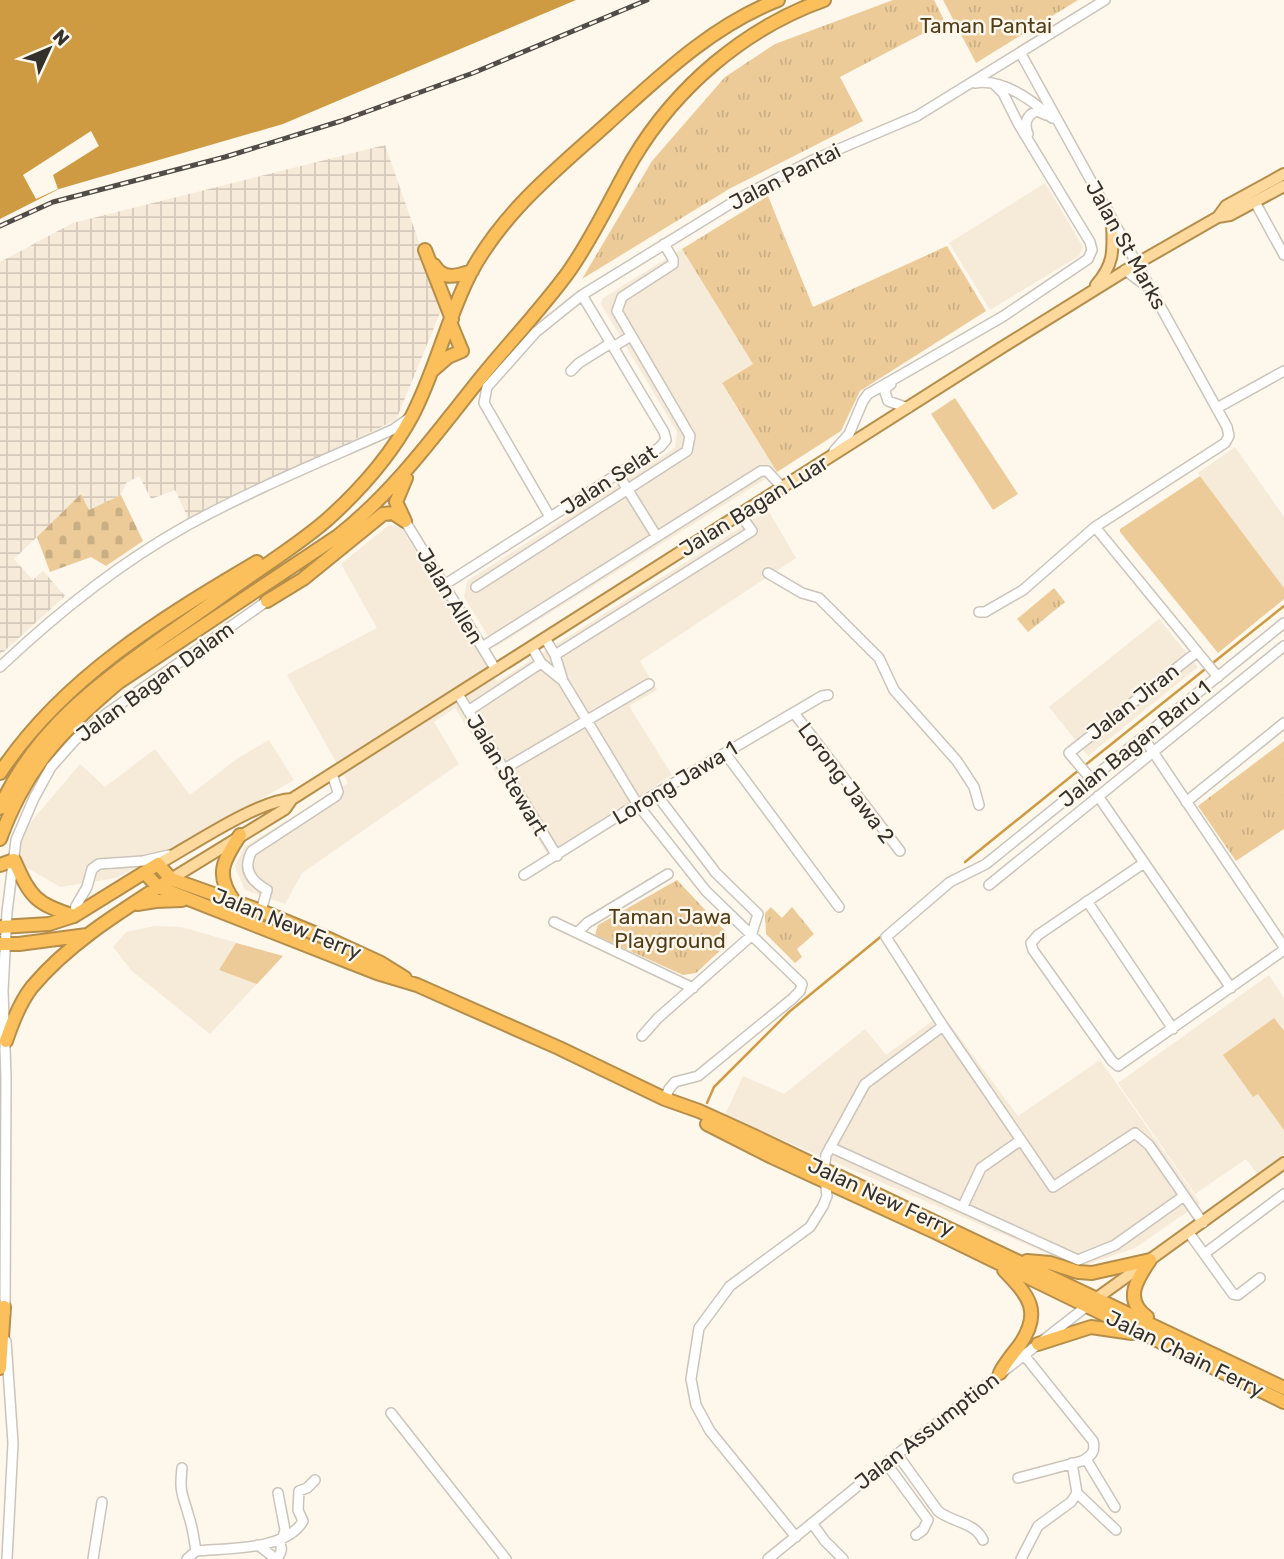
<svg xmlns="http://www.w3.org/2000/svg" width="1284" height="1559" viewBox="0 0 1284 1559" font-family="Rubik,sans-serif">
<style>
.built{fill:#f6ead9}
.industrial{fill:url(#industrial-grid)}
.grass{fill:url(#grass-tufts)}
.cemetery{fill:url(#cemetery-stones)}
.pitch{fill:#eccb99}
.water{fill:#ce9b43}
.pier{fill:#fef7ec}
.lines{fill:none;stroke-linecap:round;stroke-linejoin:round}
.stream{stroke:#ce9b43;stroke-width:2.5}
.minor-casing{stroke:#cbc4ba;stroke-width:12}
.major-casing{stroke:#b58e4b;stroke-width:14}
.highway-casing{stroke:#b58e4b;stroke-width:16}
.minor{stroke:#fff;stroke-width:9}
.major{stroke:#fdd99d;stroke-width:10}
.highway{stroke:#fbc05b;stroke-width:12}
.rail-casing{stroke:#504c47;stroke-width:5}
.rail{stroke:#fef7ec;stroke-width:2.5;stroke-dasharray:8;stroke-linecap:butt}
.labels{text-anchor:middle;stroke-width:5;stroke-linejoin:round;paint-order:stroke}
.park-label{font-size:21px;fill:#523d18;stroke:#fef7ec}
.street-label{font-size:21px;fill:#34312d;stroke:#fef7ec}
</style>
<defs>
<pattern id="industrial-grid" width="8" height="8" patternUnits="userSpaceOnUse" patternTransform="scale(1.75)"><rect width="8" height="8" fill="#f6ead9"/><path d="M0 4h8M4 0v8" fill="none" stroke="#d4c9bb"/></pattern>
<pattern id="grass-tufts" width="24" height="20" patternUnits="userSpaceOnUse" patternTransform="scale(1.75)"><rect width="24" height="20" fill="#eccb99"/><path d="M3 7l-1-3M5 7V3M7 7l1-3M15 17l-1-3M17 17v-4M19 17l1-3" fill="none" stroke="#cbaf84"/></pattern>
<pattern id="cemetery-stones" width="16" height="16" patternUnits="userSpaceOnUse" patternTransform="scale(1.75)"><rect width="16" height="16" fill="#eccb99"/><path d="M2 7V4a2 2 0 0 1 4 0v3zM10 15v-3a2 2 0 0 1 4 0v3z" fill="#cbaf84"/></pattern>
</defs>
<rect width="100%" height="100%" fill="#fef7ec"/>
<path class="built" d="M1045 183 1083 247 1079 256 990 310 949 243Z
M682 249 753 364 722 384 777 472 495 647 464 597 467 581 675 448 677 432 601 304 603 298Z
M1235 447 1284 517V588L1198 473Z
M768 510 796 558 640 661 657 690 629 706 672 775 548 855 455 708 434 722 459 764 302 873 285 904 245 890 235 867 244 847 348 783 287 675 377 628 341 564 389 525 401 528 497 682Z
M1159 619 1198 667 1088 756 1049 707Z
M269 740 294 780 200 834 116 878 60 887 21 864 19 836 80 764 105 787 155 749 190 795 238 758Z
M155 926 181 927 283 956 210 1034 132 971 113 947 126 932Z
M1269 975 1284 998V1155L1257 1174 1246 1159 1195 1194 1118 1083Z
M942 1014 1018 1116 1100 1060 1200 1203 1135 1248 1079 1267 725 1115 743 1076 784 1094 865 1029 886 1055Z"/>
<path class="industrial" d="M385 145 442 308 396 420 188 518 175 490 151 499 139 476 126 483 121 495 89 510 81 495 14 559 33 580 43 571 65 596 0 655V262L73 223Z"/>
<path class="grass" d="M893 0H934L945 22 840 77 863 121 729 189 582 279 652 161 725 77 775 44Z
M943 0H1078L976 63Z
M768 196 813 307 947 246 986 311 860 391 841 431 777 472 722 383 753 364 682 249Z
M1054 588 1065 602 1028 632 1017 619Z
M1284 741V829L1236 861 1198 806Z
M677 880 727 933V944L696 973 683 975 595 935 598 925Z
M771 907 782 918 792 907 814 934 797 949 802 957 795 963 766 934 765 913Z"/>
<path class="cemetery" d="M81 494 89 510 121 495 143 541 106 566 91 557 50 572 37 537Z"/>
<path class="pitch" d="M955 398 1018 494 993 510 931 414Z
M1200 476 1284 588V599L1218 653 1120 532V529Z
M236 943 283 956 257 984 219 970Z
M1274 1018 1284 1031V1130L1258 1094 1253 1097 1223 1055Z"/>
<path class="water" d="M0 0H576L283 124 59 189 0 219Z"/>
<path class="pier" d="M91 131 99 146 53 175 58 189 36 199 23 175Z"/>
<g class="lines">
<path class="stream" d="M1084 766 1284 606
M965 862 1079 770
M707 1103 714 1087 789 1012 884 934"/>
<g class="minor-casing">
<path id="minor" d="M975 83C1003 78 1032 100 1052 118
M1028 134C1024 124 1026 115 1037 111L1046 115
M1255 202 1284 255
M1125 270 1146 286
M613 347 631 336
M571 371 579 363 611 343
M891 384 886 388 885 392 888 401 908 408
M1217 408 1284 371
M834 451 849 434 863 401 868 394 1002 317 1088 259 1092 250 1090 242 1019 125 1003 93 995 85
M618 474 657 537
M550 517 484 403 487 387 536 332 582 295 743 196 813 160 917 116 1105 0
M405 521 496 670
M1095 527 1218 677
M768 573 802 593 819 598 879 658 894 690 957 761 974 787 979 805
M444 585 660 447 666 440 664 432 582 295
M476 587 687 451 690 436 617 311 622 297 673 264V259L664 244
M979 612H985L1023 590 1095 527 1225 443 1229 436 1227 427 1021 54
M545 638 555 655 563 681 638 805 706 891 802 984 800 991 792 999 698 1076 675 1082 669 1089 665 1099
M482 647 761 471H767L782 487
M532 647 541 663 562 680
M555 655 752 531 740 514
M0 667C57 613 118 564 186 526 253 489 325 460 394 429L408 419
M458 694 557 856
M468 711 541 663
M794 713 900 851
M1143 737 1284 947
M725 753 839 907
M504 769 649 684
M1091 779 1069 753 1197 652
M1098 796 1231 988
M1186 802 1284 723
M1144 863 1038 935 1031 943 1033 950 1112 1061 1118 1066 1284 950
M524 875 623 813 822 696 828 695
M989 885 1284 646
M1087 901 1173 1029
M261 911 267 890C251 881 242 869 252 851L336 796 338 792 332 774
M74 916 76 906 87 887 92 869 99 864 143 861 169 855
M554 922 693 988
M577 933 587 923 668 874
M642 1036 658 1018 751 936 758 914 716 873 656 794
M830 1147 1078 1260 1115 1245 1184 1196
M963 1206 981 1168 1021 1140
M1203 1223 1149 1145 1135 1133 1053 1187 943 1026 886 937 950 882 986 864 1284 623
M1189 1233 1233 1294 1238 1295 1260 1278
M1204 1254 1284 1194
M5 1313 6 1077 3 991 7 912 16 840 34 798 51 767 75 740 106 714 267 601
M6 1341 13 1443 7 1559
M391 1413 506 1559
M897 1454 938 1511C951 1522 975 1522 983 1540
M1086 1459 1115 1507
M886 1463 928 1520 923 1530 916 1535
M182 1468C179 1494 183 1494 189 1517 193 1528 194 1540 196 1551L187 1559
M1018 1478 1082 1461C1091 1456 1096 1452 1093 1441L1024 1355
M278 1493 285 1530 283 1537
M1077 1493 1116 1530
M812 1523 825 1541 843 1559
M796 1537 710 1431 696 1405 691 1379 699 1328 730 1286 810 1227 823 1206 827 1196 824 1170 826 1155 865 1084 943 1026
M258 1545 276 1559
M196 1551C226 1548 286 1551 303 1521L298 1510 299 1491 307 1488 315 1480
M93 1559 102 1502
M276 1559C283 1552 282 1548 279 1540
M768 1559 886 1463 1087 1306
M1021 1559 1038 1526 1071 1502 1077 1493 1072 1463"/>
</g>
<g class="major-casing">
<path id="major" d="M1218 217 1230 215 1284 186
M1096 285C1115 263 1113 250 1112 222
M158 864C191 846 258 800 292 799
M171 879 285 809 292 799 1001 348 1136 264 1218 217 1226 206 1284 174
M1090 1303 1284 1163"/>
</g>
<g class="highway-casing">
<path id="highway" d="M425 250 452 319
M434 265C443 281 457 276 472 271
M433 370 448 357 462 351 450 322
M404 519 396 502 406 478
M267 601 303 579 383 514 393 513 405 521
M0 773C62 679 162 618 257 562
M0 808C34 730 98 684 165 636 200 612 234 587 269 563 289 549 310 535 329 518 361 489 391 455 412 416 436 370 447 318 471 272 504 211 556 170 607 124 659 77 711 26 778 0
M0 839C26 767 62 730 119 682L338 536C396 490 437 432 483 375 511 341 541 309 567 274 593 238 611 197 633 159 676 87 745 28 824 0
M0 865 14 860C31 898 35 903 74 916
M145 873 158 887 377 973 417 985 559 1048 665 1099 699 1111 754 1136 1284 1388
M234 901C214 874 224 860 240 835
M137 904 156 901 182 900
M0 927 49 924 74 916 158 864 171 879 261 911 331 940 381 963 405 978
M0 944H19L87 935
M6 1041C12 1023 20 1002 32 987 68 944 118 913 165 883
M707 1124 772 1157 935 1232 1284 1402
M1027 1261 1050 1263 1078 1272 1092 1273 1150 1260
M1147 1317C1123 1300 1137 1279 1150 1260
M1038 1344 1091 1327 1132 1333
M0 1368 4 1307
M1000 1373C1005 1363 1012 1355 1019 1346 1043 1312 1029 1296 1004 1270"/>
</g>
<use href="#minor" class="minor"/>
<use href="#major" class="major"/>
<use href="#highway" class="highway"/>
<g class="rail-casing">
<path id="rail" d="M0 226 53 202 225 157 341 121 473 73 647 0"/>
</g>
<use href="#rail" class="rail"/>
</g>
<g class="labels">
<g class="park-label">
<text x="986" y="33">Taman Pantai</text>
<text x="670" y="924">Taman Jawa<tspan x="670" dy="24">Playground</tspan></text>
</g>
<g class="street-label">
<text transform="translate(785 177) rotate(-27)" y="7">Jalan Pantai</text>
<text transform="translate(1126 245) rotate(61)" y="7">Jalan St Marks</text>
<text transform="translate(609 480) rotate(-33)" y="7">Jalan Selat</text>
<text transform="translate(754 506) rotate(-32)" y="7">Jalan Bagan Luar</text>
<text transform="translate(450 596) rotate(59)" y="7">Jalan Allen</text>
<text transform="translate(155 682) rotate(-36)" y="7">Jalan Bagan Dalam</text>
<text transform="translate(1133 702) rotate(-38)" y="7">Jalan Jiran</text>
<text transform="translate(1135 744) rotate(-39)" y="7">Jalan Bagan Baru 1</text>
<text transform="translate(507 775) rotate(59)" y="7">Jalan Stewart</text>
<text transform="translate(675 783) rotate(-31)" y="7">Lorong Jawa 1</text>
<text transform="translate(846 783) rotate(53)" y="7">Lorong Jawa 2</text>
<text transform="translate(287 924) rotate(22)" y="7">Jalan New Ferry</text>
<text transform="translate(881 1197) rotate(25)" y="7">Jalan New Ferry</text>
<text transform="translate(1185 1354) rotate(26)" y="7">Jalan Chain Ferry</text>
<text transform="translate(927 1431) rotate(-38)" y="7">Jalan Assumption</text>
</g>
</g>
<g transform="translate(49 49) rotate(46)" stroke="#fef7ec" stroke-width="5" paint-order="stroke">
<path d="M0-5L12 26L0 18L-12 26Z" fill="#34312d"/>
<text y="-10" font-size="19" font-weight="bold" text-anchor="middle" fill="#34312d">N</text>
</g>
</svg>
